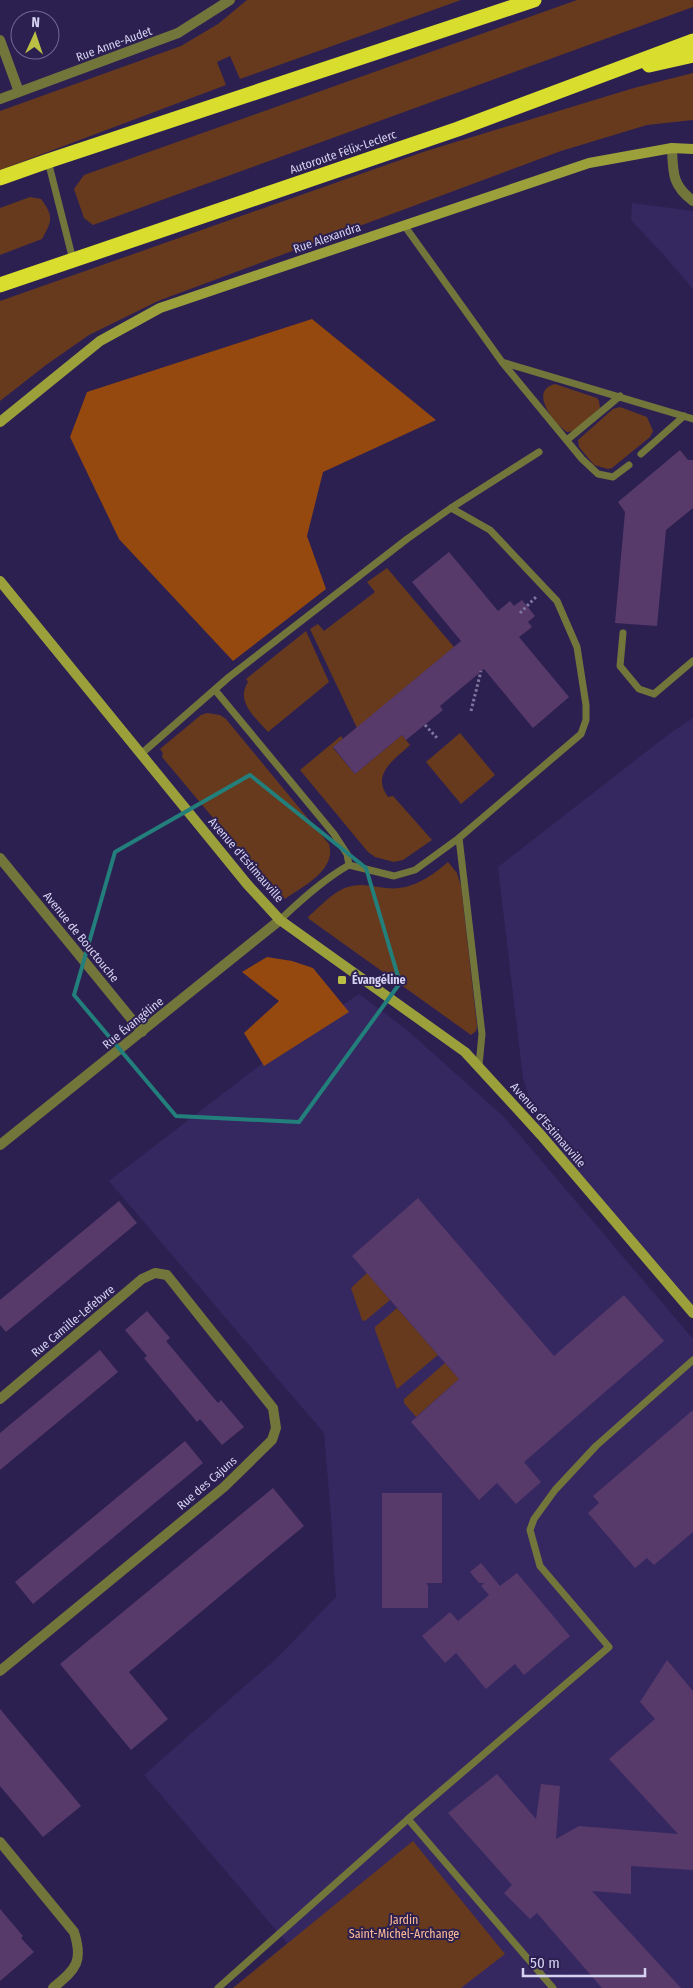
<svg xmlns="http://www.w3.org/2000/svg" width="693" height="1988" viewBox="0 0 693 1988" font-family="'Fira Sans Condensed',sans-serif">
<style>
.built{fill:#352860}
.green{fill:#673a1d}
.forest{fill:#95490e}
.building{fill:#573a6a}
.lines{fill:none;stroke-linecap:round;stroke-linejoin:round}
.path{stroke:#7e769e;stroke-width:3;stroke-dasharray:2.5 2.5;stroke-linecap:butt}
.service{stroke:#73763b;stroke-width:7}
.minor{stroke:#73763b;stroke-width:10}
.tertiary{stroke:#73763b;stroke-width:10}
.secondary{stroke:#9ca03b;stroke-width:10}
.motorway{stroke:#d9de2e;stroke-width:15}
.marked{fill:none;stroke:#237f7b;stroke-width:4;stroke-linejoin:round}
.poi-dot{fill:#bbc044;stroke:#2c2051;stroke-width:2}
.labels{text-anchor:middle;stroke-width:4;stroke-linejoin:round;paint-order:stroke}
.street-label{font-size:12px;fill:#d6d3f2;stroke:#2c2051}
.poi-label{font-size:12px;font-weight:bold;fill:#d6d3f2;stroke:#2c2051;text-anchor:start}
.park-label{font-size:12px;fill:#fdbc96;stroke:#2c2051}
</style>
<rect width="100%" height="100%" fill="#2c2051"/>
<path class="built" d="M632 203 693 211V289L663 254 631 220Z
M693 718V1313L541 1135 523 1078 498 867 669 734Z
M359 994 407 1030 505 1118 693 1339V1988H233L287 1943 144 1775 278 1657 336 1597 331 1516 324 1433 109 1181 310 1027Z"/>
<path class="green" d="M247 0H461L240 79 230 56 217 62 226 85 0 170V111L181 46 218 24Z
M577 0H693V7L93 225 84 218 74 189 84 175Z
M693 73V120L647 125 561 151 158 301 89 335 46 365 0 401V301L426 151 634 88Z
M30 197 41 199C54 216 52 221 42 239L0 255V208Z
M555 384 597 398 599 401 600 408 574 431 567 432C554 423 528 391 555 384Z
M620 407 647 417 653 431 650 437 612 468 608 469 594 465 579 447 578 440 613 409Z
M387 568 454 647 357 728 310 629 318 624 324 631 375 592 367 582Z
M306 631 329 682 268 732C256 718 235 702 248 682L246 679Z
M207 713 220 715 226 719 329 844C337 870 303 886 285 899L245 856 162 757 163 753 160 749 201 715Z
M460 733 495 775 461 804 426 762Z
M402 735 410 745C394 760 371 774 388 797L393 796 432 840 403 860 394 862 375 857 368 852 300 770 341 736 343 739 333 748 355 774Z
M448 862 457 873 461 886 477 1026 476 1031 471 1035 309 919 308 917C321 906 335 889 352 886 364 883 375 887 386 888 410 891 431 877 448 862Z
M367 1273 390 1300 365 1321 362 1320 351 1288Z
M397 1308 438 1355 397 1389 375 1330V1327Z
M445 1363 459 1379 416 1417 404 1403V1399Z
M413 1841 505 1954 461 1988H233Z"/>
<path class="forest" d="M312 319 436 420 323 472 307 536 326 589 233 661 119 539 70 437 87 392Z
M267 957 292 961 313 968 349 1012 264 1066 244 1033 279 1001 242 972Z"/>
<path class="building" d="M680 450 688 460H693V508L666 530 657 626 615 623 625 512 618 502Z
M449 552 498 611 510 601 514 606 522 600 535 616 528 622 532 627 519 637 569 697 533 728 484 669 440 706 443 710 406 740 402 735 355 774 333 747 461 641 412 582Z
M418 1198 554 1356 624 1295 664 1341 524 1462 541 1482 516 1504 497 1483 479 1500 411 1422 459 1379 352 1256Z
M119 1201 137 1223 6 1332 0 1325V1300Z
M147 1311 170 1338 166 1341 218 1403 221 1400 244 1427 222 1445 200 1419 197 1422 144 1358 147 1356 125 1330Z
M100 1350 118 1372 0 1470V1433Z
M693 1410V1532L654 1565 647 1558 635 1568 588 1513 599 1503 593 1496Z
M185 1441 203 1463 33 1604 15 1582Z
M273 1488 304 1526 129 1672 168 1719 131 1750 60 1664Z
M382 1493H442V1583H426L428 1586V1608H382Z
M481 1563 500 1586 517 1573 570 1636 524 1675 515 1664 486 1689 456 1653 445 1663 422 1636 450 1612 458 1621 489 1595 481 1586 484 1583H479L470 1572Z
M667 1660 693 1691V1870L631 1866V1894L592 1891 681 1988H602L537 1913 530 1919 504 1893 512 1885 448 1813 497 1774 536 1819 541 1784 560 1786 556 1839 579 1826 678 1834 609 1759 655 1719 640 1702Z
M0 1709 81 1806 43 1837 0 1786Z
M0 1909 23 1936 21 1938 34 1952 0 1981Z"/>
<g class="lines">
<path class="path" d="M520 613 537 596
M471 711 481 671
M425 725 438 739"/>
<path class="service" d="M48 161 73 260
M404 225 502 362 582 459 598 474 613 477 629 465
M502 362 693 419
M567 440 620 396
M641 454 684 416
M623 633 620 666 639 689 654 694 693 661
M215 690 334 834 347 854 349 865
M141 754 229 677 407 539 451 508 539 452
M459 838 482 1034 479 1065
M280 920C301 900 324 879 349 865L394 876 415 870 459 838 581 734 586 720V705L577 647 557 601 490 530 451 508
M218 1988 408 1819
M553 1988 408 1819 609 1647 540 1566 530 1530 534 1519 555 1490 596 1446 693 1360"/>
<path class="minor" d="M0 40 19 92
M0 99 178 33 230 0
M672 148C673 173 672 185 693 201
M0 858 142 1032
M0 1399 142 1279 155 1273 167 1275 273 1408 276 1428 272 1440 224 1487 0 1671
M0 1842 74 1932C84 1963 75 1969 53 1988"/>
<path class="tertiary" d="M0 1145 280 920"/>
<path class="secondary" d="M0 422 100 341 160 308 589 163 672 148 693 149
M0 581 247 884 280 920 465 1052 541 1135 693 1313"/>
<path class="motorway" d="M649 65 693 55
M0 178 48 161 534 0
M0 285 458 129 693 41"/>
</g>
<path class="marked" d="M250 775 366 868 400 983 299 1122 176 1116 74 995 115 852Z"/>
<rect class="poi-dot" x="337" y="975" width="10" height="10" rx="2.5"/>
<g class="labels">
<g class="street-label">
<text transform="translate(114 44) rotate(-20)" y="4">Rue Anne-Audet</text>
<text transform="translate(343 152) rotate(-19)" y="4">Autoroute Félix-Leclerc</text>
<text transform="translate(327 238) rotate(-19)" y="4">Rue Alexandra</text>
<text transform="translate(246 860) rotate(49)" y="4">Avenue d'Estimauville</text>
<text transform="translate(81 937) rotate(51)" y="4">Avenue de Bouctouche</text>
<text transform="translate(133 1023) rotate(-39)" y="4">Rue Évangéline</text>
<text transform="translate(548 1125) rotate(49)" y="4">Avenue d'Estimauville</text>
<text transform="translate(73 1321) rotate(-40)" y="4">Rue Camille-Lefebvre</text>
<text transform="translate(207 1483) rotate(-41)" y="4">Rue des Cajuns</text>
</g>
<g class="poi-label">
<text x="352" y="984">Évangéline</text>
</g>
<g class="park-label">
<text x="404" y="1924">Jardin<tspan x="404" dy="14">Saint-Michel-Archange</tspan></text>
</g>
</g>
<g transform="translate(35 35) rotate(3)"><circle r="24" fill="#2c2051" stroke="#706891"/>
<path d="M0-4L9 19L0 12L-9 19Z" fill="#bbc044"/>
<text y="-8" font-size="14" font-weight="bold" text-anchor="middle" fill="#d6d3f2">N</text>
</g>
<path d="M523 1968v8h122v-8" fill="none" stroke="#d6d3f2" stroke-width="2.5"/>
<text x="530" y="1968" font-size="15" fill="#d6d3f2" stroke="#2c2051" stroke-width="4" paint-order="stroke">50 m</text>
</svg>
